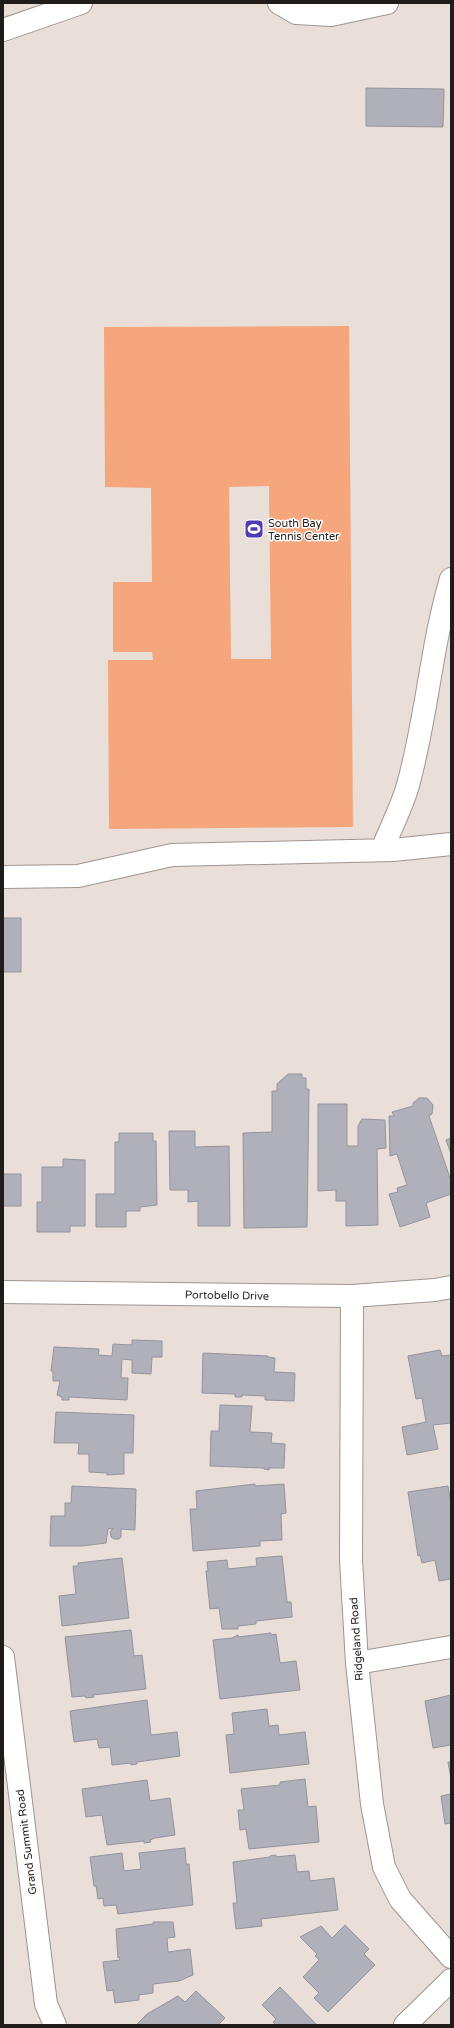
<svg xmlns="http://www.w3.org/2000/svg" width="454" height="2028" viewBox="0 0 454 2028" font-family="'Varela Round',sans-serif">
<style>
.green{fill:#f5a67c;fill-rule:evenodd}
.building{fill:#afb0ba;stroke:#93949d}
.lines{fill:none;stroke-linecap:round;stroke-linejoin:round}
.minor-casing{stroke:#9f958f;stroke-width:24}
.major-casing{stroke:#9f958f;stroke-width:24}
.minor{stroke:#fff;stroke-width:22}
.major{stroke:#fff;stroke-width:22}
.labels{text-anchor:middle;stroke-width:3;stroke-linejoin:round;paint-order:stroke}
.poi-label{font-size:11px;fill:#201c1a;stroke:#fff;text-anchor:start}
.street-label{font-size:11px;fill:#201c1a;stroke:#fff}
</style>
<rect width="100%" height="100%" fill="#e9ded8"/>
<path class="green" d="M349 326 353 827 109 829 108 660H153L152 652H113V582H152L151 488 105 487 104 327ZM269 486 271 659H231L229 487Z"/>
<path class="building" d="M366 88 444 89 443 127 366 126Z
M3 918H21V972H3Z
M288 1074H302V1078H306V1089H309L307 1227 244 1228 243 1133 272 1132V1091H277V1084Z
M419 1098H427L433 1105 432 1114 429 1116 451 1181V1194L426 1203 430 1217 400 1227 389 1194 398 1192 397 1188 407 1185 397 1154 390 1156 389 1116H394L392 1112 413 1106V1103Z
M318 1104H347V1146H358V1126L362 1119 385 1120 386 1148 377 1149 378 1225 346 1226V1201H336V1190L318 1191Z
M169 1131H195V1147L229 1146 230 1226H198V1201L188 1202V1190H170Z
M119 1133H153V1141H156L157 1205 140 1207V1211H126V1227H96V1194H115V1142H119Z
M451 1138V1154L446 1140Z
M63 1159 85 1160V1226H70V1232H37V1202H42V1167H63Z
M3 1174H21V1206H3Z
M132 1340 162 1341V1357H152L151 1374 132 1373V1360L122 1359 121 1378H128L127 1400 69 1397V1400H62V1397L57 1395 60 1381H53V1371H51L54 1347 99 1349 98 1355 112 1356 113 1344 132 1345Z
M440 1350 442 1356 451 1355V1423L433 1425 438 1449 407 1455 402 1427 426 1422 422 1398 416 1399 408 1356Z
M203 1353 268 1356V1357L275 1358 274 1372 295 1373 294 1401 265 1400V1396L242 1395V1397H235V1394L202 1393Z
M220 1405 252 1406 250 1432 272 1433 271 1443 285 1444 284 1468H269V1470L264 1469V1468L210 1466 211 1431H219Z
M56 1412 134 1415 133 1453H124V1474L107 1475V1473L89 1472V1454H78L79 1443H54Z
M255 1484V1486L284 1484 286 1513 281 1514 282 1540 260 1541V1546L193 1551 190 1509H197L196 1491Z
M72 1486 136 1489 135 1530 121 1529V1537L119 1539H114L111 1537 110 1532 113 1528 108 1529 106 1543 82 1546H50L51 1516H65V1503H71Z
M448 1486 451 1503V1579L439 1581 435 1560 422 1563 420 1555 418 1556 408 1492Z
M282 1556 287 1602H291L292 1617 256 1621V1624L238 1626V1629H222L219 1608 210 1609 206 1571H208L207 1562 227 1560 228 1569 257 1566 256 1558Z
M122 1558 129 1618 62 1626 59 1596 76 1594 73 1566H78V1563Z
M131 1630 134 1656 142 1655 146 1689 93 1695 94 1697 86 1698 85 1696 72 1697 65 1637Z
M271 1633V1635L276 1634 280 1663 296 1661 300 1690 220 1699 213 1640 232 1638 238 1635V1637Z
M451 1695V1745L433 1748 425 1701Z
M147 1700 151 1735 177 1732 180 1756 137 1762V1764L131 1765V1763L112 1765 110 1747 99 1748 97 1739 74 1742 70 1711Z
M267 1709 269 1726 278 1725 279 1735 305 1732 309 1764 230 1773 226 1735 234 1734 232 1713Z
M448 1762H451V1779Z
M305 1779 308 1807 316 1806 319 1842 249 1849 246 1829 240 1830 238 1810H244L241 1789 280 1785V1782Z
M147 1780 150 1801 170 1798 175 1835 155 1838 150 1840 151 1842 144 1843V1841L107 1845 102 1815 86 1817 82 1789Z
M451 1794V1823L445 1824 441 1796Z
M185 1848 186 1864H189L193 1905 118 1914 116 1905 104 1906 103 1898 98 1899 96 1886H94L90 1857 122 1853 124 1871 141 1869 139 1853Z
M276 1855V1857L295 1855 297 1872 309 1871 310 1881 334 1878 338 1910 261 1919 262 1926 236 1929 233 1903H237L233 1862 270 1857V1856Z
M153 1922H173L175 1937 167 1938 168 1952 190 1949 193 1975 179 1981 153 1984V1993L139 1995V2000L115 2003 113 1990 107 1991 103 1962 120 1960 119 1957 118 1958 116 1929 153 1924Z
M345 1925 369 1949 364 1954 375 1965 328 2012 314 1998 319 1993 303 1977 319 1960 315 1956 317 1954 300 1937 321 1926 332 1938Z
M280 1987 316 2024 314 2025H276L273 2022 276 2019 262 2005Z
M196 1991 225 2018 218 2025H136L147 2014 178 1996 185 2002Z"/>
<g class="lines">
<g class="minor-casing">
<path id="minor" d="M279 3 296 13 331 15 387 3
M382 850C390 829 402 807 408 785 427 717 431 646 451 579
M3 877 78 876 172 855 393 850 451 844
M3 1292 352 1296 435 1290 451 1287
M352 1296 351 1560 357 1663 372 1804 384 1867 400 1899 451 1957
M3 1657 46 2004 55 2025
M357 1663 451 1647
M405 2025 451 1980"/>
</g>
<g class="major-casing">
<path id="major" d="M3 30 81 3"/>
</g>
<use href="#minor" class="minor"/>
<use href="#major" class="major"/>
</g>
<defs>
<g id="stadium-square" transform="scale(1)"><rect x="-9" y="-9" width="18" height="18" rx="4" fill="#4f3cb4" stroke="#fff"/><path d="M0-5a6.5 5 0 1 0 0 10a6.5 5 0 1 0 0-10ZM-3.5-1.8h7v3.6h-7Z" fill="#fff"/></g>
</defs>
<g fill-rule="evenodd">
<use href="#stadium-square" x="254" y="529"/>
</g>
<g class="labels">
<g class="poi-label">
<text x="268" y="527">South Bay<tspan x="268" dy="13">Tennis Center</tspan></text>
</g>
<g class="street-label">
<text transform="translate(227 1295) rotate(1)" y="4">Portobello Drive</text>
<text transform="translate(356 1639) rotate(-94)" y="4">Ridgeland Road</text>
<text transform="translate(26 1842) rotate(-97)" y="4">Grand Summit Road</text>
</g>
</g>
<rect width="454" height="2028" fill="none" stroke="#201c1a" stroke-width="8"/>
</svg>
